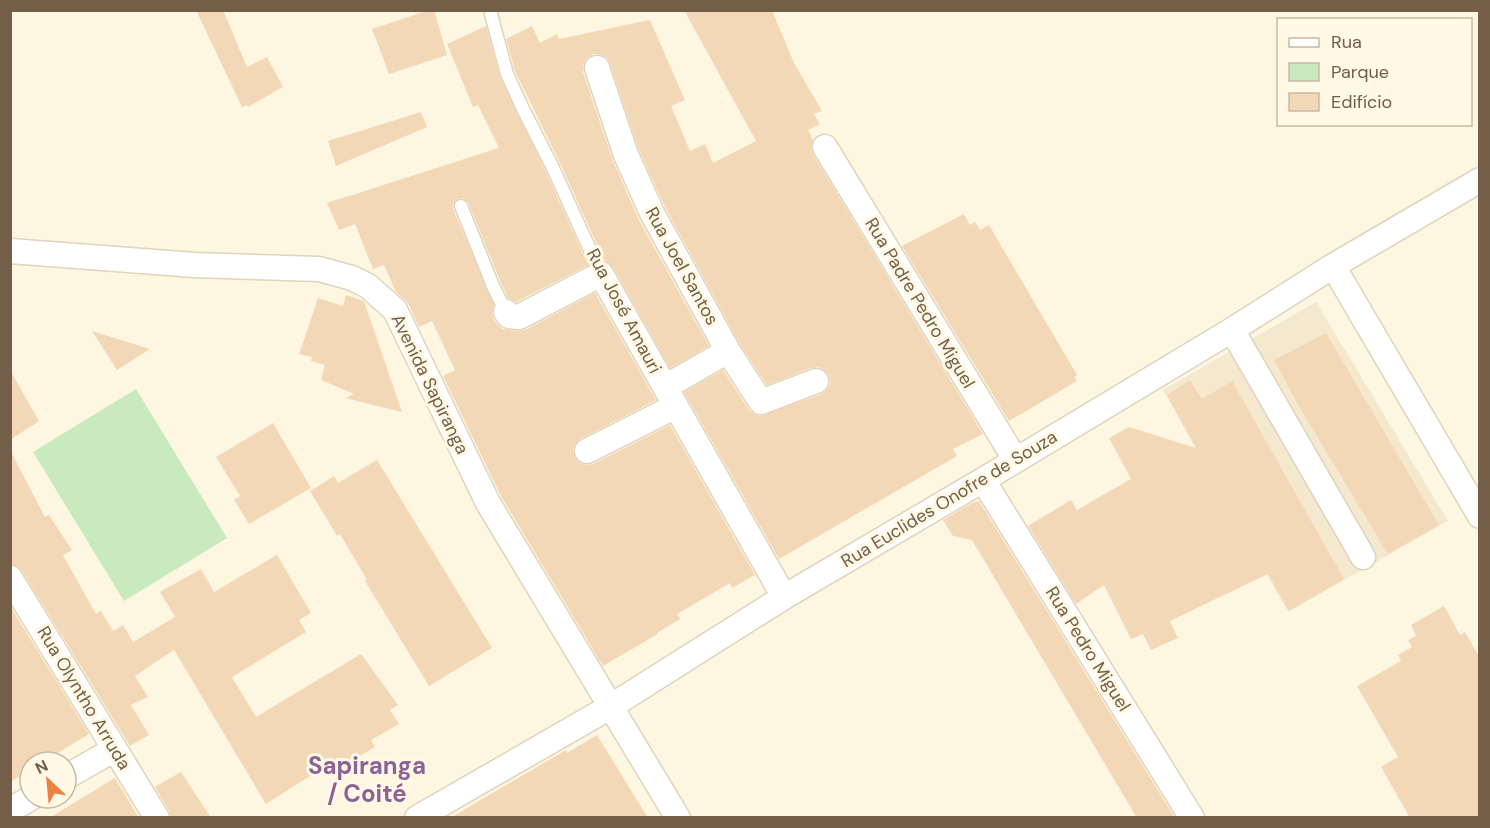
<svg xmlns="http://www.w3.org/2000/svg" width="1490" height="828" viewBox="0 0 1490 828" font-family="'DM Sans',sans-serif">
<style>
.residential{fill:#f4e9ce}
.green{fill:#c9eabe}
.building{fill:#f3d8b7}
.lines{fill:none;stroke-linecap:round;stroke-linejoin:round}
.lane-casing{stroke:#e1d3bc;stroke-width:15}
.street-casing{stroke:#e1d3bc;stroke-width:27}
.lane{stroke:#fff;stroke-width:12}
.street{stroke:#fff;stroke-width:24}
.labels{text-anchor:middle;stroke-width:6;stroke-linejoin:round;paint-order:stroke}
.street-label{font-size:18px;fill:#745e47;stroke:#fff9e6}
.district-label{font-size:24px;font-weight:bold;fill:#8e6297;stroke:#fff9e6}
</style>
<rect width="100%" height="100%" fill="#fdf6e0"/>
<path class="residential" d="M1316 302 1448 521 1288 612 1163 390Z"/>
<path class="green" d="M136 389 227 538 124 601 33 452Z"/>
<path class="building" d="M196 10H223L247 67 267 57 283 87 248 107 247 105 242 107Z
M429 10H434L447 55 389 74 372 29Z
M684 10H772L794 63 822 111 814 114 820 124 808 130 813 140 811 147 813 154 983 434 953 449 957 456 779 559 684 392 723 370 749 410 754 414 760 416 822 394 827 389 830 384 829 375 824 370 819 367 811 368 767 385 740 344 665 207 639 150 610 63 607 58 600 54H593L586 59 583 65V72L613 161 639 220 709 346 670 368 613 267 604 260 561 165 515 71 506 39 532 26 540 43 557 34 559 39 650 20 685 100 671 106 690 151 705 144 713 163 756 141Z
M486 26 500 77 546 172 588 265 516 302 508 298 501 283 468 202 463 198 457 199 453 204V209L494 305 492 313 494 320 502 329 518 331 525 330 595 293 656 400 580 439 575 444 573 450 575 458 580 463 586 465 593 464 670 425 755 575 732 588 730 583 677 614 680 619 657 633 658 634 603 666 501 496 443 376 455 370 432 321 419 327 408 303 396 292 384 265 373 269 355 224 339 230 327 203 499 148 478 105 473 107 447 44Z
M421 112 427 127 336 166 328 141Z
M964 214 970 225 975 222 980 230 989 225 1077 375 1074 377 1077 381 1009 421 902 246Z
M346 295 364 301 402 412 345 398 354 394 321 380 325 365 311 361 312 357 299 354 318 298 343 306Z
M92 331 150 349 117 370Z
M1326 333 1439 525 1388 554 1300 408 1274 360Z
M10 370 39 421 10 440Z
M1190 380 1202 399 1232 381 1344 579 1289 611 1268 574 1170 621 1178 638 1151 650 1143 634 1131 639 1104 585 1076 604 1028 526 1071 500 1077 510 1131 479 1109 438 1129 427 1196 448 1167 395Z
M273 423 311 488 249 524 234 500 240 496 216 457Z
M10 450 45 517 49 515 72 550 63 555 96 614 101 611 113 631 123 625 133 642 175 617 160 592 201 569 214 592 277 555 311 613 299 620 306 632 232 677 256 717 361 654 398 705 390 710 399 724 371 740 375 747 331 773 326 766 266 804 174 650 135 676 148 697 131 705 149 735 130 746 22 571 17 566 10 564Z
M377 460 492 648 429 686 365 581 367 580 340 534 337 536 310 491 334 476 338 483Z
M979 501 1175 818H1137L972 540 953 536 943 520 972 503Z
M10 606 89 734 43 762H30V770L10 782Z
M1444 606 1460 635 1465 632 1479 656V818H1410L1381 767 1398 757 1357 686 1401 661 1398 655 1412 647 1408 640 1416 636 1411 625Z
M597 735 648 818H450L566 750 567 753Z
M181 772 211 818H171L169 811 155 787Z
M115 778 139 818H49L100 787Z"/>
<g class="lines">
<g class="lane-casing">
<path id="lane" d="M491 14 507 74 523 109 553 168 601 274
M461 206 493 286 506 312"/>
</g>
<g class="street-casing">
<path id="street" d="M597 68 626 155 652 213 728 351 761 402 816 381
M825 147 1015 459
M10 251 195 265 319 269 352 278 368 286 395 310 488 503 678 818
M1333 266 1480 516
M506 312 509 316 519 317 601 274 784 597
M1232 330 1363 557
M665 387 728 351
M587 451 676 406
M983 480 1192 818
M10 578 157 818
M66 777 115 749
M10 810 31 798
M417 818 610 707 784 597 983 480 1232 330 1333 266 1480 180"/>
</g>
<use href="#lane" class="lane"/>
<use href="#street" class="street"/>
</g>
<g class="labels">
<g class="street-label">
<text transform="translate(682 266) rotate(61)" y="6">Rua Joel Santos</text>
<text transform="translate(920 303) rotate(59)" y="6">Rua Padre Pedro Miguel</text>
<text transform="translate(624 311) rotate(62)" y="6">Rua José Amauri</text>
<text transform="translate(430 384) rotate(64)" y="6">Avenida Sapiranga</text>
<text transform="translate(949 499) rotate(-31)" y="6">Rua Euclides Onofre de Souza</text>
<text transform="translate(1088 649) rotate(58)" y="6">Rua Pedro Miguel</text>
<text transform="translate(84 698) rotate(59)" y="6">Rua Olyntho Arruda</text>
</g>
<g class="district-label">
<text x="367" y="774">Sapiranga<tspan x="367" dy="28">/ Coité</tspan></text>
</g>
</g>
<rect width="1490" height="828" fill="none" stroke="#745e47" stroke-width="24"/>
<rect x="1277" y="18" width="195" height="108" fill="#fff9e6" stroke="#c7bba6" stroke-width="1.5"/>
<rect x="1289" y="38" width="30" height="9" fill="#ffffff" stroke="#c7bba6" stroke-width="1.5"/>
<text x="1331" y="48" font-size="18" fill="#745e47">Rua</text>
<rect x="1289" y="63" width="30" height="18" fill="#c9eabe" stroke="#c7bba6" stroke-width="1.5"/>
<text x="1331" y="78" font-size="18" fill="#745e47">Parque</text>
<rect x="1289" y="93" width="30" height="18" fill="#f3d8b7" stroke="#c7bba6" stroke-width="1.5"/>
<text x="1331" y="108" font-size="18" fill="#745e47">Edifício</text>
<g transform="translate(48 780) rotate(334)"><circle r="28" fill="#fff9e6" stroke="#c7bba6" stroke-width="1.5"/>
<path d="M0-4.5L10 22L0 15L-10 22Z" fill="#eb8241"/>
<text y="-9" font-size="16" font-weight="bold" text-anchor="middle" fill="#745e47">N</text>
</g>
</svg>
